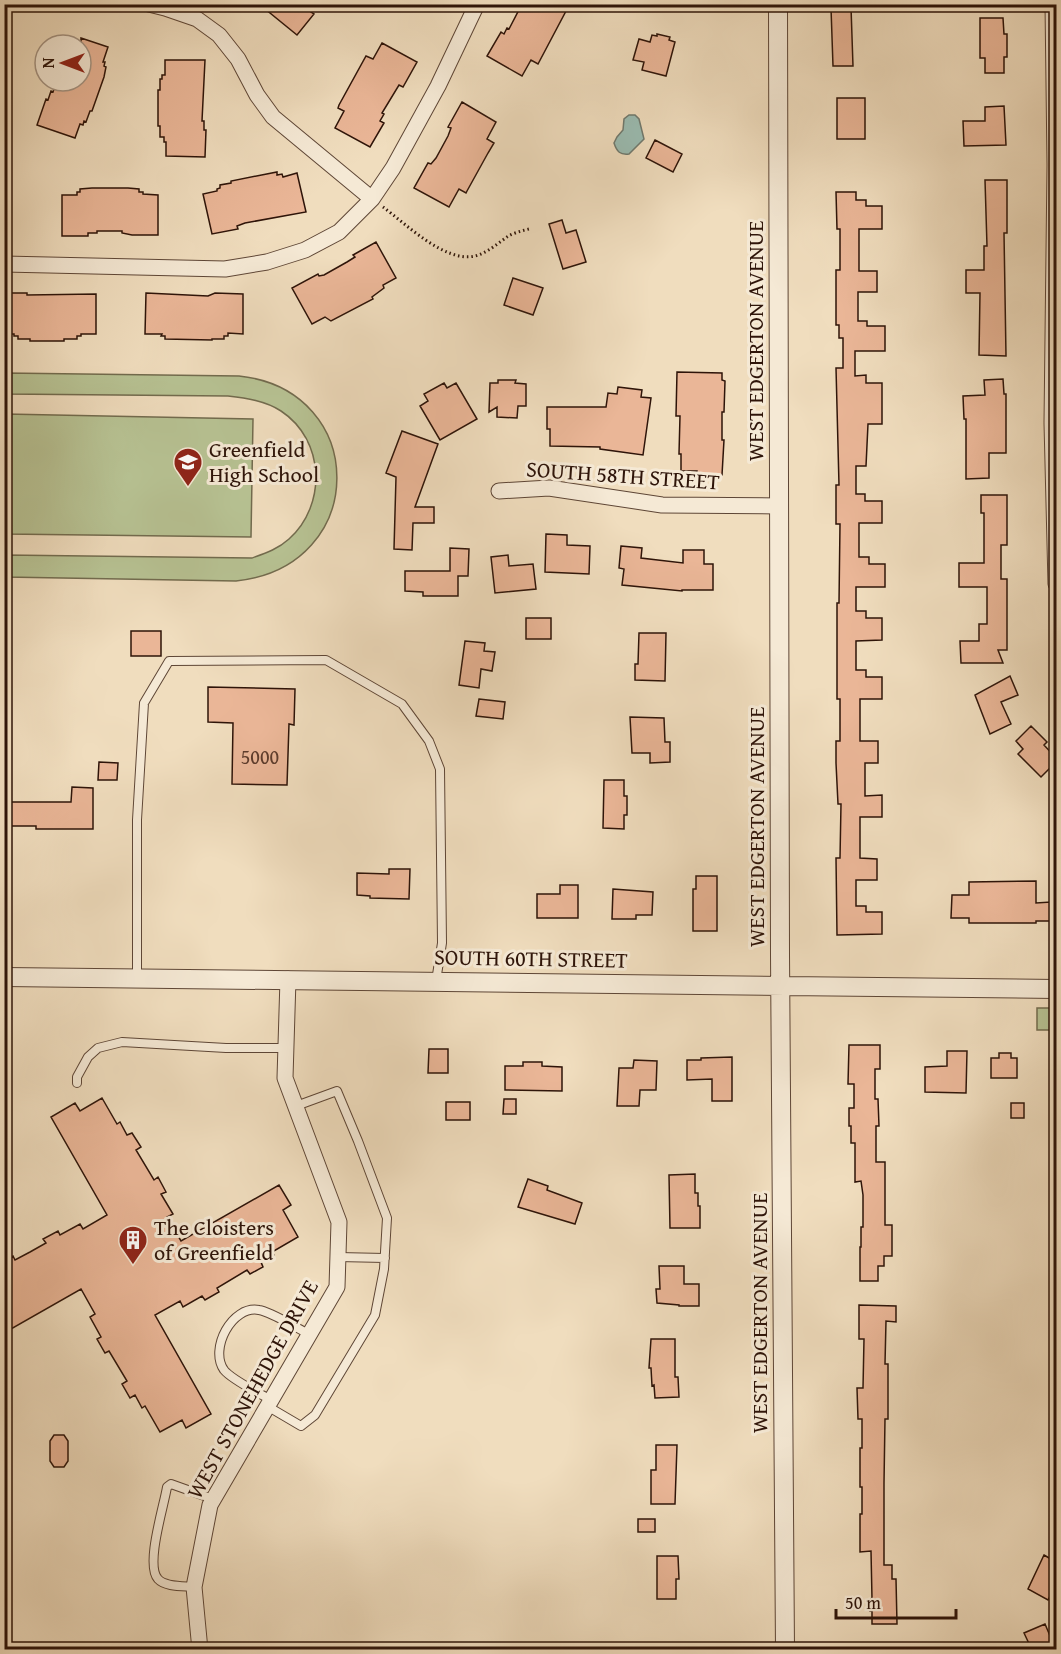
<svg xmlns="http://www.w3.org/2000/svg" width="1061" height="1654" viewBox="0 0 1061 1654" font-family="'Gentium Book Plus',serif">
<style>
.green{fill:#b7c293;stroke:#726b4e;stroke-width:1.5}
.water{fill:#9abcb2;stroke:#6f796e;stroke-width:1.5}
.building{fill:#eab697;stroke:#2e1409;stroke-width:1.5}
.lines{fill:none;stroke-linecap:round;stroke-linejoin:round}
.service-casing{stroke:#5e4636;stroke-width:10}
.minor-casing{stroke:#5e4636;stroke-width:17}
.tertiary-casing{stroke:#5e4636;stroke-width:20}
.path{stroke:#2e1409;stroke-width:3;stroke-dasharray:1.5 3;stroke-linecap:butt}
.service{stroke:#f5e9d5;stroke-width:8}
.minor{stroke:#f5e9d5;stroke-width:15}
.tertiary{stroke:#f5e9d5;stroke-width:18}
.labels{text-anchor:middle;stroke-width:6;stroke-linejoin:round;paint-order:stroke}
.number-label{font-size:20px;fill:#5d3c2c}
.street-label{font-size:22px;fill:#2e1409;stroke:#f5e9d5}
.poi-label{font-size:22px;fill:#2e1409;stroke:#f5e9d5;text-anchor:start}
</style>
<rect width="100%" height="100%" fill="#f0ddbe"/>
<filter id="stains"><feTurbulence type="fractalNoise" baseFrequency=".00333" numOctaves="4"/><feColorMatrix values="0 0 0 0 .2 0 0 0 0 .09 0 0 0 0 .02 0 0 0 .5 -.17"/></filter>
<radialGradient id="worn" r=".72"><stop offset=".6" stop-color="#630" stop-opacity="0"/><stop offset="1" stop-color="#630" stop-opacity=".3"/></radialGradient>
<path class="green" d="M4 373 239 376C370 390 370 567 236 581L5 577V555L252 558C266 553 278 549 289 539 327 505 325 440 281 411 266 401 246 398 228 396L5 394Z
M5 414 253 419 251 537 5 534Z
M1037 1008H1056V1030H1037Z"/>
<path class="water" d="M629 115H635L639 119 644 139 629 154C620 155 617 152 614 143L617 137 623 130 624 119Z"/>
<path class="building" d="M259 4H317L311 12 314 14 297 35Z
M522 4H555L566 11 538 64 531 60 522 76 487 56 501 32 504 34 507 28 509 29Z
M851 7 853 66H833L831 8Z
M980 18H1003L1004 34H1007V57H1004V73H985V58H980Z
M657 34 670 37 669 40 675 42 666 76 642 70 644 62 633 60 639 39 650 42 652 35 657 36Z
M81 38 108 47 103 62H105L104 66 106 67 104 77 92 111H90L86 122 84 121 83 125 80 124 75 138 37 125 46 99 48 100 51 91 53 92 57 81H81Z
M382 43 417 62 403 87 399 85 382 113 384 114 380 121 384 123 370 147 335 128 344 111 338 108 339 105 366 56 373 59Z
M165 60H205L202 121H204V130H206L205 157 166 156V142H164V137H160V126H158V90H160V79H162V75H165Z
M837 98H865V139H837Z
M462 102 496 122 487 139 494 143 488 153 467 191 466 193 459 189 449 207 414 188 428 163 431 164 436 158 448 136 451 128 448 127Z
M1004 106 1006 145 964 146 963 121H985V107Z
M655 140 682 154 673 172 646 158Z
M277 172V175L282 174 283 177 297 173 306 212 245 223 237 226 238 229 212 234 203 194 217 191V189L220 188V185L231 183V181Z
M985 180H1007V233H1004L1006 356 979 355 980 293H966V270H984V246H987Z
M92 188H128L139 189V192H143V194L158 195V235H132L122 233V231H97V233H88V236H62V195H77V192H80V189Z
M836 192H856V200H866V206H882V229H859V271H877V292H858V321H867V326H885V351H855V376L866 375V383H882V424H868L866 466H856V494H865V501H882V523H859V557H869V564H885V587H856V611H866V618H882V640L856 641V670H866V677H882V699H860V741H878V763H865V796L882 795V817H860V858L877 859V880H856V906H866V912H882V934L837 935 836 858H840L841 804H838L836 763V741H840V699H837V603H839L840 524H836V485H839L836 368H843V338H839V325H836V270H840V229H837Z
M562 220 566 233 576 230 586 262 563 269 549 224Z
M376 242 396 278 383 285 384 288 372 297 373 299 331 321 325 317 312 324 292 288 318 274 319 276 324 275 347 262 355 257 353 255Z
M513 278 543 288 533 315 504 305Z
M4 293H27V295L96 294V334H81V336H77V339H64V341H30V339H18V336H14V334H4Z
M146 293 208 296 215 293 243 294V334L228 333V336H224V339H212V340L165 339V336H161L162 334H145Z
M677 372 722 373V380L725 381 724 412H722V440H724L722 475 697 474V471H681V454H679L680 416H676Z
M1003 379 1004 394H1006V453H989V478L966 479V419H964L963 396 985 395 984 380Z
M498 380H516L515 383 526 384V406H518L517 418 497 417V407L489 412 490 383H498Z
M444 383 447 388 456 383 477 419 440 440 420 406 428 401 424 394Z
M618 387 642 390 641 397 651 398 643 455 600 449V447L550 446V429H547V407H606L608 393 617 394Z
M402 431 438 444 415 507H434V523H413L412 550 394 549 396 477 386 473Z
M981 495H1007V545H1001V579H1007V650H998L1003 663H961L960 641H979V624H987V587H959V563H984V513H981Z
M546 534 567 535V545L590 546 589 574 545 572Z
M621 546 642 548 641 558 683 563V550H704V564H713V590H682V591L622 585 624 569 619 568Z
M450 548 469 549 468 576H458V596H423V592L405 591V571H450Z
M508 555 509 566 533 564 536 589 495 593 491 557Z
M526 618H551V639H526Z
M131 631H161V656H131Z
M639 633H666L665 681 635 680V664H638Z
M465 641 485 643 484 651 495 652 492 671 481 669 479 688 459 685Z
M1010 676 1018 695 1001 702 1011 724 990 734 975 695Z
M208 687 295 689 294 725 289 724 287 785 232 784 233 723 208 722Z
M479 699 505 702 503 719 476 716Z
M630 717 664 718 665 742H670V762L650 763V753H632Z
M1031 726 1047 742 1044 745 1056 758V762L1041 777 1018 754 1023 749 1016 741Z
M99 762 118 763 117 780H98Z
M604 780H624V796H627V815H624V829L603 828Z
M72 787 93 788V829H36V826H4V802H71Z
M389 869H410L409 899 370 898V896L357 895V873L389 874Z
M696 876H717V931H693V889H696Z
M1036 881V903L1051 902V921H1036V923H969V918H951L952 895H969V882Z
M560 885H578V918H537V894H560Z
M613 889 653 892 652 915H636V919H612Z
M849 1045H880V1069H875V1099H878L879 1126H876V1162H885V1225H892V1256H884V1266H878V1281H860V1247H861V1227H863V1195L861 1181 855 1182V1143H851V1126H849V1108H854V1084H848Z
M429 1049H448V1073H428Z
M947 1051H967L966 1093 925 1092V1067L947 1066Z
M999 1053H1011V1058H1017V1078H991V1058H999Z
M732 1057V1101H712V1079L687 1080V1060H701V1058Z
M634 1060 657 1061 656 1090H640L639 1106H617L619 1068H633Z
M523 1062H542V1066L562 1067V1091L505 1090V1066H523Z
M102 1098 117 1124 120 1122 127 1135 132 1133 141 1147 136 1150 154 1180 158 1177 166 1192 161 1194 173 1214 167 1217 181 1241 279 1185 291 1205 283 1210 298 1237 272 1252 274 1255 261 1262 263 1267 250 1274 247 1270 217 1288 219 1292 205 1300 202 1296 183 1307 180 1301 155 1315 211 1414 186 1428 182 1420 160 1432 145 1406 142 1408 135 1395 130 1398 122 1384 127 1381 109 1351 105 1353 97 1339 101 1337 90 1317 95 1314 81 1289 4 1333V1261L13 1256 15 1260 30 1252 46 1243 43 1239 58 1231 60 1235 80 1224 83 1229 107 1215 51 1117 75 1103 80 1111Z
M504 1099H516V1114H503Z
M446 1102H470V1120H446Z
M1011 1103H1024V1118H1011Z
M695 1174V1193H698V1206H700V1228H670L669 1175Z
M528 1179 548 1186 547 1190 582 1203 575 1224 518 1207Z
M659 1266H684V1284H699V1306H679V1305L657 1303 656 1289H660Z
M859 1305 896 1306V1322L886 1321 885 1364H888V1419H885L884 1483V1565H892V1579H896L897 1624H872V1611H870V1599H872L871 1551 860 1552V1514H862V1487H860V1448H862V1419H858L857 1388H863L864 1339H859Z
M651 1339H675V1377H678L679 1397 655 1398 654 1385 652 1386 651 1368H649Z
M54 1435H64L68 1441V1461L64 1467H54L50 1461V1441Z
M656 1445H677L675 1504H651V1470H656Z
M638 1519H655V1532H638Z
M1044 1555 1056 1562V1584L1048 1600 1028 1589Z
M657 1556H678L679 1579H676V1599H657Z
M1045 1624 1056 1650H1032L1024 1633Z"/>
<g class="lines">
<g class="service-casing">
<path id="service" d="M137 978V820L144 703 169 661 326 660 402 704 429 741 440 769 442 943 436 981
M77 1083V1077L88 1057 98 1048 122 1042 226 1048H286
M338 1257 385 1258
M271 1400C259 1393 232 1380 224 1370 209 1349 232 1305 259 1310 272 1312 296 1328 309 1334
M267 1406 301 1426 315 1415 375 1315 384 1269 387 1218 358 1141 337 1091 296 1106
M194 1587C183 1586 165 1587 158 1579 145 1565 164 1506 167 1487L171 1484 213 1499"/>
</g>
<g class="minor-casing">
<path id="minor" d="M149 4 165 8 197 19 219 35 238 59 257 95 273 117 372 199
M1053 4 1055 165 1052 423 1056 584
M4 264 225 269 267 262 305 250 339 232 372 199 393 168 438 86 477 4
M499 491 549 488 662 505 780 506
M200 1650 194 1587 210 1505 337 1287 339 1222 285 1078 288 979"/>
</g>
<g class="tertiary-casing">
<path id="tertiary" d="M778 4 780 955 785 1650
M4 977 1056 989"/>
</g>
<path class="path" d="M383 207C406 224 445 263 475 256 487 253 497 244 507 237 513 233 521 231 529 229"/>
<use href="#service" class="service"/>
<use href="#minor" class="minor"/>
<use href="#tertiary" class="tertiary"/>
</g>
<defs>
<g id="school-pin" transform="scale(1.5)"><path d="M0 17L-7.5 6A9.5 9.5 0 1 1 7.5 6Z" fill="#8f2418" stroke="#f5e9d5"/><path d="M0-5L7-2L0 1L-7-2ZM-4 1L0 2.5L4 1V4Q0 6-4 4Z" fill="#fff"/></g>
<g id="building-pin" transform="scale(1.5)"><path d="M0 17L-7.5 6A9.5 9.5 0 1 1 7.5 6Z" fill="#8f2418" stroke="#f5e9d5"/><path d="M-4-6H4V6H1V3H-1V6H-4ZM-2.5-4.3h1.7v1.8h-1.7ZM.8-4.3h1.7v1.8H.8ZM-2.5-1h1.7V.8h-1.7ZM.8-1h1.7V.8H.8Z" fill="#fff"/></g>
</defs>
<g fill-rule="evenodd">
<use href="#school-pin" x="188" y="462"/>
<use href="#building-pin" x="133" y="1240"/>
</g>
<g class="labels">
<g class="number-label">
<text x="260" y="764">5000</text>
</g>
<g class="street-label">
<text transform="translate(755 341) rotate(-90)" y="8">WEST EDGERTON AVENUE</text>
<text transform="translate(623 475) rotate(4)" y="8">SOUTH 58TH STREET</text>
<text transform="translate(756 827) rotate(-90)" y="8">WEST EDGERTON AVENUE</text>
<text transform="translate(531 958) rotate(1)" y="8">SOUTH 60TH STREET</text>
<text transform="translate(759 1313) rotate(-90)" y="8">WEST EDGERTON AVENUE</text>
<text transform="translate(252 1389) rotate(-61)" y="8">WEST STONEHEDGE DRIVE</text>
</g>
<g class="poi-label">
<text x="209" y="457">Greenfield<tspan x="209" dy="25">High School</tspan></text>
<text x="154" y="1235">The Cloisters<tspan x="154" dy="25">of Greenfield</tspan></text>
</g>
</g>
<rect width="1061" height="1654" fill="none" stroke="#f0ddbe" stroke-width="24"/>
<rect x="6" y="6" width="1049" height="1642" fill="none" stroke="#2e1409" stroke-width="3"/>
<rect x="12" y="12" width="1037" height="1630" fill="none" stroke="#2e1409" stroke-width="1.5"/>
<g transform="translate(63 63) rotate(270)"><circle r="28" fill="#f5e9d5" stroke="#a59483" stroke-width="1.5"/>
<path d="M0-4.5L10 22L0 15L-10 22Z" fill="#8f2418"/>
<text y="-9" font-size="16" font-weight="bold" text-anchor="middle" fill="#2e1409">N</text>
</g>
<path d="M836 1609v9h120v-9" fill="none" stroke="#2e1409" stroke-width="3"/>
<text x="845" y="1609" font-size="18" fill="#2e1409" stroke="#f5e9d5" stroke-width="4.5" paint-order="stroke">50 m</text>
<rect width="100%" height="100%" filter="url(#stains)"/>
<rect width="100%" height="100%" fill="url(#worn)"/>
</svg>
